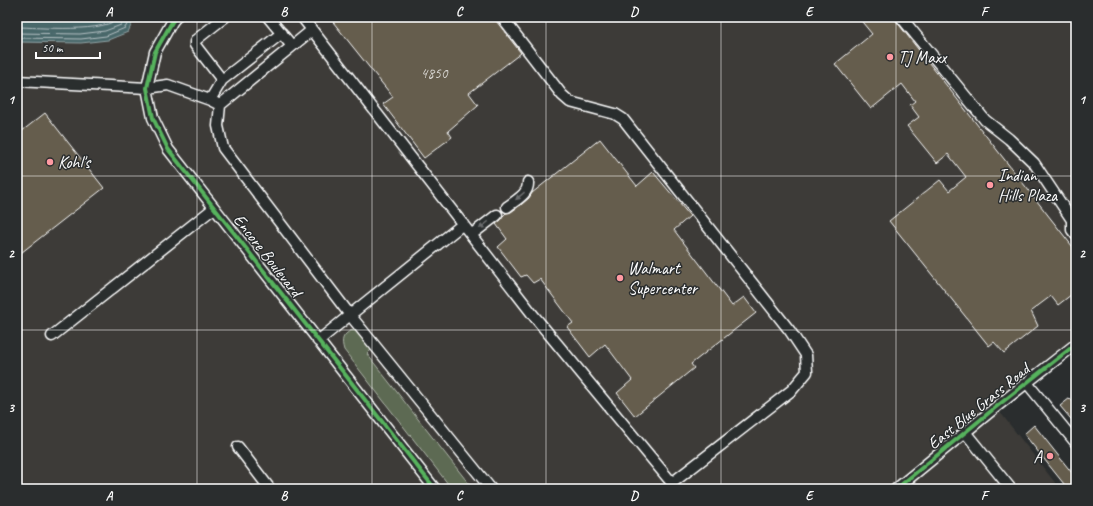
<svg xmlns="http://www.w3.org/2000/svg" width="1093" height="506" viewBox="0 0 1093 506" font-family="Caveat,sans-serif">
<style>
.built{fill:#3c3b37}
.green{fill:#5d6b53;stroke:#aeb5a9}
.water{fill:#49676b;stroke:#92a4a6}
.lines{fill:none;stroke-linecap:round;stroke-linejoin:round}
.shore{stroke:#b6c2c4;stroke-width:1}
.building{fill:#655d4d;stroke:#fff}
.minor-casing{stroke:#fff;stroke-width:13}
.minor{stroke:#2a2d2e;stroke-width:10}
.cycleway-casing{stroke:#2a2d2e;stroke-width:6}
.cycleway{stroke:#56b35d;stroke-width:4}
.oneway{fill:#6a6c6d}
.grid{fill:none;stroke:#fff;stroke-width:1;stroke-opacity:0.55}
.poi-dot{fill:#ff9aa2;stroke:#2a2d2e;stroke-width:1.5}
.labels{text-anchor:middle;stroke-width:3;stroke-linejoin:round;paint-order:stroke}
.number-label{font-size:15px;fill:#d8d6d2}
.poi-label{font-size:17px;fill:#fff;stroke:#2a2d2e;text-anchor:start}
.street-label{font-size:17px;fill:#fff;stroke:#2a2d2e}
.neatline{fill:none;stroke:#fff;stroke-width:1.5}
.grid-label{font-size:13px;text-anchor:middle;font-weight:bold;fill:#fff}
</style>
<rect width="100%" height="100%" fill="#2a2d2e"/>
<filter id="ink" filterUnits="userSpaceOnUse"><feTurbulence type="fractalNoise" baseFrequency=".025" numOctaves="2"/><feDisplacementMap in="SourceGraphic" scale="8" xChannelSelector="R" yChannelSelector="G"/><feConvolveMatrix kernelMatrix="1 2 1 2 8 2 1 2 1" color-interpolation-filters="sRGB"/></filter>
<g filter="url(#ink)">
<path class="built" d="M17 17H1076V344L996 407 1060 489H17Z"/>
<path class="green" d="M352 330 358 331 372 349 367 354 473 489H452L344 350C341 340 342 335 352 330Z"/>
<path class="water" d="M17 17H135L128 32 108 40 81 43 17 42Z"/>
<g class="lines">
<path class="shore" d="M17 27C36 27 109 34 119 17
M17 33 80 34 105 31 121 25 125 17
M17 38 81 39 106 36 125 28 131 17"/>
</g>
<path class="building" d="M329 17H493L521 53 469 93 478 105 448 131 452 137 424 158 383 104 393 97Z
M858 17H893L1076 251V291L1058 305 1051 296 1031 311 1038 326 1004 353 994 342 989 346 889 221 940 180 949 191 966 177 948 154 937 163 907 126 919 117 910 105 915 101 902 84 871 109 835 64 872 34Z
M45 113 104 188 17 256V135Z
M600 139 637 186 653 172 690 216 674 230 732 306 744 297 756 313 691 364 694 368 635 416 617 393 632 380 605 344 590 357 567 327 573 323 540 279 533 283 526 275 521 277 498 247 507 239 496 224 501 220 503 216 506 213 511 212 522 204 529 198 532 193Z
M1070 398 1076 405V425L1060 406Z
M1034 425 1076 478V489H1068L1024 434Z"/>
<g class="lines">
<g class="minor-casing">
<path id="minor" d="M176 17 172 22 155 52 147 88 153 118 168 149 435 489
M268 17 292 46
M302 17 534 316 672 483 792 390 807 372 806 355 790 331 623 119 615 114 570 102 562 95 502 17
M901 17 985 120 1009 139 1034 163 1072 220V230L1076 235
M222 80 195 45V42L197 39 225 17
M17 81 147 88 168 85 210 100 220 105 312 30
M210 100 222 80 282 33
M220 105 218 126 223 148 350 315 318 341
M507 207C516 200 529 194 528 182
M463 224 350 315 491 489
M471 235 497 215
M52 336 214 208
M1027 383 1076 443
M965 432 1011 489
M238 447 270 489
M896 489 996 407 1076 344"/>
</g>
<use href="#minor" class="minor"/>
<g class="cycleway-casing">
<path id="cycleway" d="M176 17 172 22 155 52 147 88 153 118 168 149 435 489
M896 489 996 407 1076 344"/>
</g>
<use href="#cycleway" class="cycleway"/>
</g>
<defs><path id="oneway-solid" d="M-6-.8H1V-3.2L6.5 0L1 3.2V.8H-6Z"/></defs>
<g class="oneway">
<use href="#oneway-solid" transform="translate(520 196) rotate(140)"/>
<use href="#oneway-solid" transform="translate(484 225) rotate(142)"/>
</g>
</g>
<path class="grid" d="M197 17V489M372 17V489M546 17V489M721 17V489M896 17V489M17 176H1076M17 330H1076"/>
<g class="poi-dot">
<circle cx="890" cy="57" r="4"/>
<circle cx="50" cy="162" r="4"/>
<circle cx="990" cy="185" r="4"/>
<circle cx="620" cy="278" r="4"/>
<circle cx="1050" cy="456" r="4"/>
</g>
<g class="labels">
<g class="number-label">
<text x="434" y="78">4850</text>
</g>
<g class="poi-label">
<text x="898" y="63">TJ Maxx</text>
<text x="58" y="168">Kohl's</text>
<text x="998" y="181">Indian<tspan x="998" dy="20">Hills Plaza</tspan></text>
<text x="628" y="274">Walmart<tspan x="628" dy="20">Supercenter</tspan></text>
<text x="1042" y="462" text-anchor="end">A</text>
</g>
<g class="street-label">
<text transform="translate(268 255) rotate(52)" y="6">Encore Boulevard</text>
<text transform="translate(978 406) rotate(-39)" y="6">East Blue Grass Road</text>
</g>
</g>
<rect width="1093" height="506" fill="none" stroke="#2a2d2e" stroke-width="44"/>
<path d="M36 52v6h64v-6" fill="none" stroke="#ffffff" stroke-width="2"/>
<text x="42" y="52" font-size="12" fill="#ffffff" stroke="#2a2d2e" stroke-width="3" paint-order="stroke">50 m</text>
<rect x="22" y="22" width="1049" height="462" class="neatline"/>
<g class="grid-label">
<text x="109" y="16">A</text>
<text x="284" y="16">B</text>
<text x="459" y="16">C</text>
<text x="634" y="16">D</text>
<text x="809" y="16">E</text>
<text x="984" y="16">F</text>
<text x="11" y="104">1</text>
<text x="1082" y="104">1</text>
<text x="11" y="258">2</text>
<text x="1082" y="258">2</text>
<text x="11" y="412">3</text>
<text x="1082" y="412">3</text>
<text x="109" y="500">A</text>
<text x="284" y="500">B</text>
<text x="459" y="500">C</text>
<text x="634" y="500">D</text>
<text x="809" y="500">E</text>
<text x="984" y="500">F</text>
</g>
</svg>
